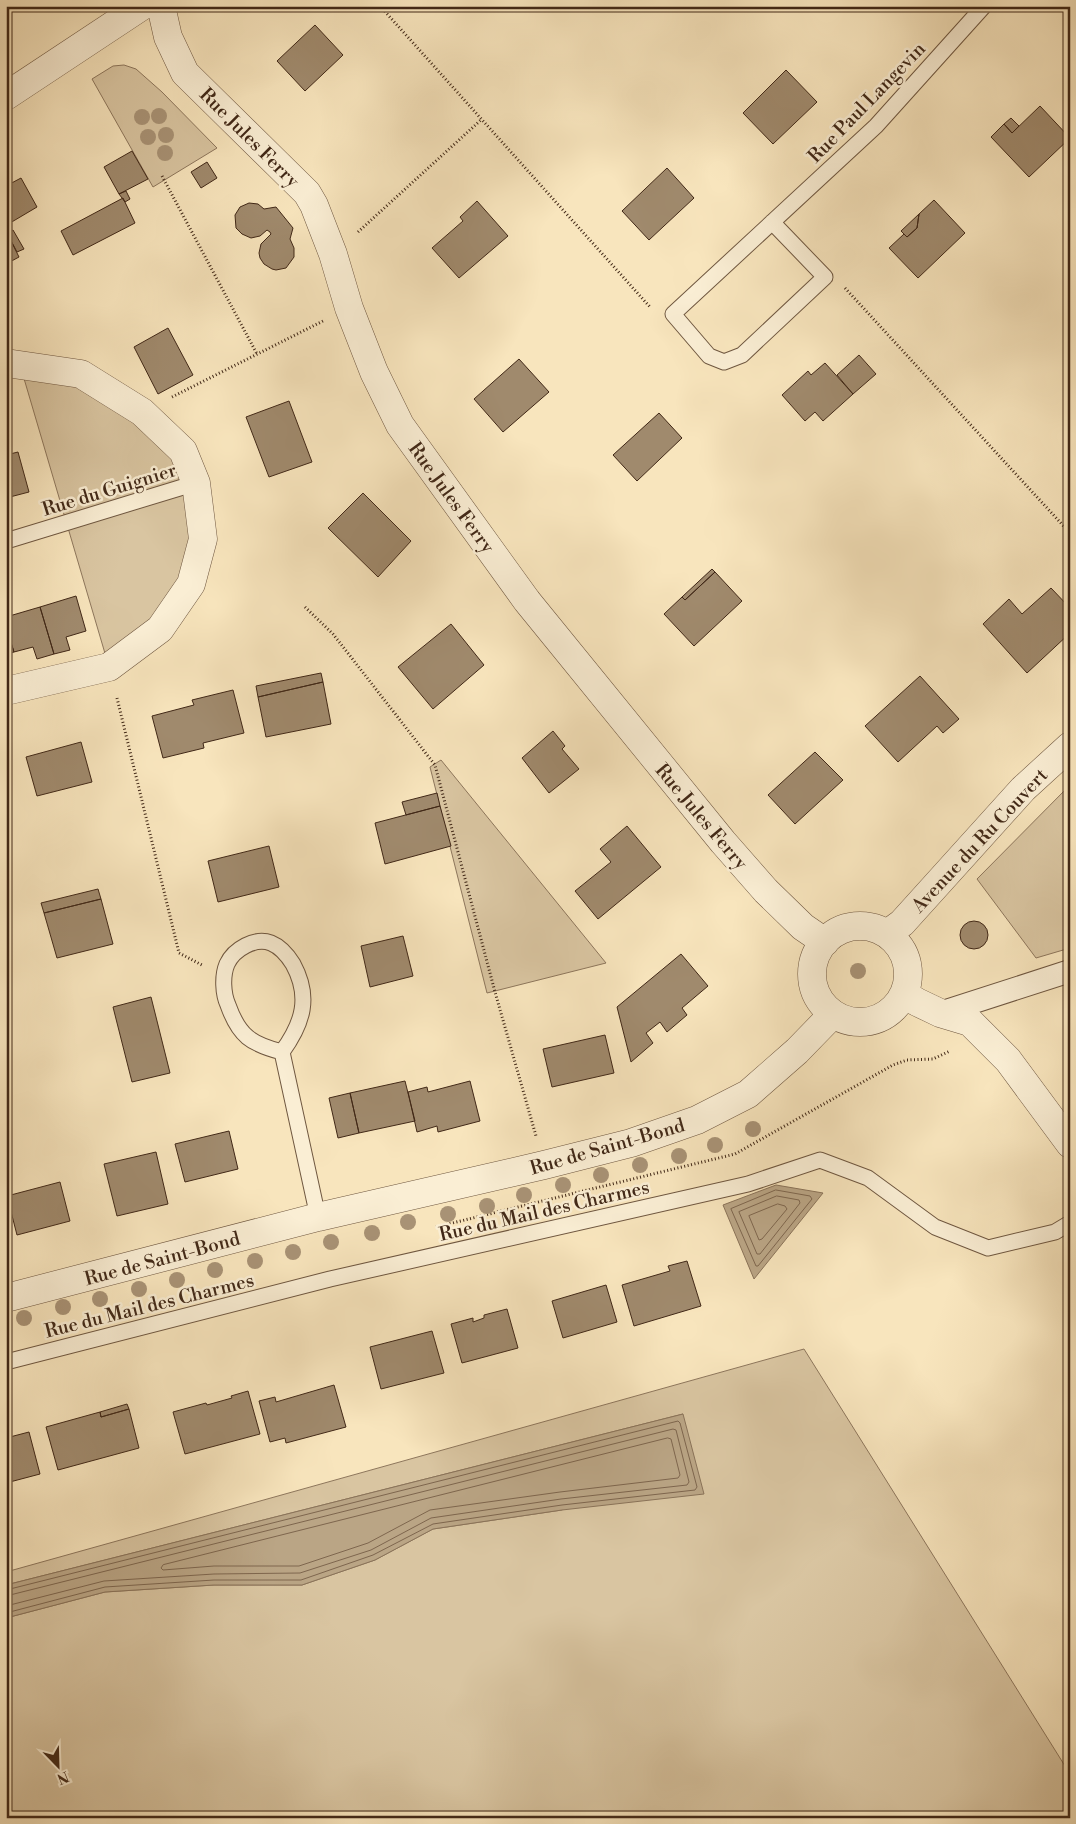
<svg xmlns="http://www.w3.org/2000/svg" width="1076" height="1824" viewBox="0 0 1076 1824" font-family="'Libre Bodoni',serif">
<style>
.green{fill:#d9c5a1;stroke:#8d765c}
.water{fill:#baa585;stroke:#8a7359}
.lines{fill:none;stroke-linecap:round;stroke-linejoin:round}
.shore{stroke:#7e664e;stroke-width:1}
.building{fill:#a08a6d;stroke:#412817}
.service-casing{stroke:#6f5740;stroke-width:17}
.pedestrian-casing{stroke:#6f5740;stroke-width:24}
.minor-casing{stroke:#6f5740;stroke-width:29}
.path{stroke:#412817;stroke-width:3;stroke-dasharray:1 2.5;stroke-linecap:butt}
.service{stroke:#faeed4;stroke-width:15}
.pedestrian{stroke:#faeed4;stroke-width:22}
.minor{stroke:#faeed4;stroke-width:28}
.tree{fill:#a89275}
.labels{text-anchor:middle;stroke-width:5;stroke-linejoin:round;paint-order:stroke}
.street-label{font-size:19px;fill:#412817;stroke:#faeed4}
</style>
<rect width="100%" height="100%" fill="#f8e5bd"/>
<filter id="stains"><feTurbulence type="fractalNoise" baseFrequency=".004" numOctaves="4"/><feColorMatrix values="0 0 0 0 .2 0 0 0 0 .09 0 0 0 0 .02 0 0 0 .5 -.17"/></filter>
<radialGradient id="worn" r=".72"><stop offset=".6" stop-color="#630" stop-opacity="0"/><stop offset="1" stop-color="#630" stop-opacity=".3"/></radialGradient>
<path class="green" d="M124 65 136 69 162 92 217 148 153 187 92 79 113 66Z
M20 365 142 412 196 483 191 584 109 667Z
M441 760 606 963 487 993 430 767Z
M1070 785V948L1036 958 977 879Z
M804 1349 1070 1774V1818H6V1618L105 1592 214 1585H302L375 1560 433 1529 562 1510 683 1414 6 1585V1572Z"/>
<path class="water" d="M776 1185 823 1193 754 1279 723 1205Z
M683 1414 704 1494 562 1510 433 1529 375 1560 302 1585H214L105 1592 6 1618V1585Z"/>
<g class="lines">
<path class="shore" d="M776 1190 810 1196 812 1199 758 1266H756L731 1209Z
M777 1196 799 1200 800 1203 760 1254H757L739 1212Z
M778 1204 785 1206 787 1209 762 1239 759 1240 749 1216Z
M668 1438 671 1439 680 1475 678 1478 560 1492 430 1510 368 1543 299 1566H214L163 1570 161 1568 163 1565Z
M6 1590 678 1421 680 1423 697 1487 695 1490 562 1505 433 1524 373 1555 301 1580H214L105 1587 6 1613
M6 1596 673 1429 676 1430 689 1482 687 1485 561 1499 431 1518 371 1550 300 1573 214 1574 104 1581 6 1606"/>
</g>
<path class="building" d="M315 25 343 55 305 91 277 61Z
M786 70 817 102 773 144 743 113Z
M1040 106 1070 138 1029 177 991 137 1004 124 1012 133Z
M1011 118 1019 126 1012 133 1004 124Z
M132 151 148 179 119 194 104 167Z
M207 162 217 178 201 188 191 172Z
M667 168 694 198 649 240 622 211Z
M21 178 37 207 10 223 6 217V186Z
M126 191 130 199 125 202 119 194Z
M123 198 135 223 73 255 61 231Z
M934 200 965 233 918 278 889 248 904 234 907 237 917 228 919 214Z
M477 201 508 236 459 278 432 248 463 221 460 217Z
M249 203 258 204 264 209 276 207 293 228 290 239 294 248V257L286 268 276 270 272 269 264 264 260 258 259 253 261 244 271 234 270 232 267 230 260 236 251 238 242 234 236 228 235 215 240 207Z
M919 214 917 228 907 237 901 231Z
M13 230 24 249 17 252 7 233Z
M7 233 19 257 6 264V234Z
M168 328 193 375 158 394 134 347Z
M859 355 876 374 853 394 837 375Z
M519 359 549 392 503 432 474 399Z
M825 363 853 394 823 421 815 412 805 421 782 395 808 371 811 375Z
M289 401 312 462 269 477 246 417Z
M659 413 682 438 637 481 613 455Z
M18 452 29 492 6 498V455Z
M363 493 411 541 378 577 328 528Z
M712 569 715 572 685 600 682 597Z
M715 572 742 601 694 646 664 614 682 597 685 600Z
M1051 588 1070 608V633L1027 673 983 624 1009 599 1022 614Z
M76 596 86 631 66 637 70 650 54 654 40 607Z
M40 607 54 654 37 659 33 647 14 652 6 627V617Z
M451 624 484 665 433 709 398 667Z
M6 627 14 652 6 655Z
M321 673 323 682 258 697 256 686Z
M920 676 959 719 943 733 937 726 898 762 865 726Z
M323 682 331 724 266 737 258 697Z
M233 690 244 733 203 743 204 748 163 758 152 716 194 705 192 700Z
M553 731 565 746 562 749 579 769 549 793 522 758Z
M81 742 92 782 37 796 26 757Z
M815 752 843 780 795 824 768 795Z
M437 793 440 806 406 815 402 802Z
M440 806 451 846 385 864 375 823Z
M627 826 661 867 598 919 575 891 611 862 600 849Z
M269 846 279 887 218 902 208 861Z
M98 889 101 899 44 913 41 903Z
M101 899 113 944 57 958 44 913Z
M960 935a14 14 0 1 1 28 0a14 14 0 1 1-28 0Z
M403 936 413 976 370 987 361 946Z
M681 954 708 986 682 1008 687 1015 667 1032 660 1022 646 1033 653 1043 631 1062 617 1007Z
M151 997 170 1073 132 1082 113 1007Z
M605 1035 614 1073 552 1087 543 1049Z
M405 1081 415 1121 359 1133 350 1093Z
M470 1081 480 1121 438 1132 437 1126 417 1132 408 1092 427 1087 428 1092Z
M350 1093 359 1133 338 1138 329 1098Z
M229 1131 238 1169 185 1182 175 1144Z
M156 1152 168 1204 117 1216 104 1164Z
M60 1182 70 1221 17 1235 7 1196Z
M687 1261 701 1306 634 1326 622 1285 670 1271 668 1266Z
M606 1285 617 1322 563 1338 552 1301Z
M507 1309 518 1348 462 1363 451 1324 473 1318V1322L484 1318V1315Z
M432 1331 444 1373 381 1389 370 1347Z
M334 1385 346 1427 286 1443 285 1438 270 1442 259 1401 275 1397 276 1402Z
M248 1391 260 1434 185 1454 173 1412 206 1403 207 1405 232 1398 231 1396Z
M127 1404 129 1409 101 1417 100 1412Z
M129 1409 139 1448 58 1470 46 1427 100 1412 101 1417Z
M29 1432 40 1474 6 1483V1438Z"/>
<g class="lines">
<g class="service-casing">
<path id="service" d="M772 222 825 277 742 355 724 362 709 356 673 314 876 126 984 6
M6 541 196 483
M282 1052C251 1044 239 1036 228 1005 223 994 222 976 227 964 234 949 255 937 271 943 281 947 288 956 293 964 311 997 303 1023 282 1052L318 1217
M6 1362 330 1279 748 1184 820 1160 868 1178 935 1227 988 1248 1055 1232 1070 1223"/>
</g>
<g class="pedestrian-casing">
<path id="pedestrian" d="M940 1013 1070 971"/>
</g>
<g class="minor-casing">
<path id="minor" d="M161 6 168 37 185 73 307 193 314 205 333 254 349 308 374 372 400 425 527 601 723 842 766 891 803 927 825 942
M6 96 142 6
M6 363 81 374 142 412 183 451 196 483 203 539 191 584 160 629 109 667 6 691
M812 974a48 48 0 1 1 96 0a48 48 0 1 1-96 0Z
M887 934 902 923 1023 789 1070 746
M904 994 917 1002 940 1013 970 1022 1008 1060 1070 1144
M6 1298 318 1217 544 1165 631 1143 697 1120 748 1094 797 1051 833 1014"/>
</g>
<path class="path" d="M380 6 650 307
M162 176 257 354
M358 232 482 119
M845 288 1070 533
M172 397 323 321
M305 607 333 634 435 765 495 992 536 1136
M117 698 179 953 202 965
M436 1227 735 1154 893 1065 907 1060 933 1059 950 1051"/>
<use href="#service" class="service"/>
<use href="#pedestrian" class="pedestrian"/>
<use href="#minor" class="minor"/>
</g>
<g class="tree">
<circle cx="159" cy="116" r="8"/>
<circle cx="142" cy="117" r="8"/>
<circle cx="166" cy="135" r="8"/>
<circle cx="148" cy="137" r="8"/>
<circle cx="165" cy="153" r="8"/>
<circle cx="858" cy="971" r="8"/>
<circle cx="753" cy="1129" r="8"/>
<circle cx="715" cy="1145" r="8"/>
<circle cx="679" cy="1156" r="8"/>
<circle cx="640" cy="1165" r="8"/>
<circle cx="601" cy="1175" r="8"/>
<circle cx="563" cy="1185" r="8"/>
<circle cx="524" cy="1195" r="8"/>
<circle cx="487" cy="1206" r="8"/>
<circle cx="448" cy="1214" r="8"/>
<circle cx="408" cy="1222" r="8"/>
<circle cx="372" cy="1233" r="8"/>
<circle cx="331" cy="1242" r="8"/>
<circle cx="293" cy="1252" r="8"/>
<circle cx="255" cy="1261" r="8"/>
<circle cx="215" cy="1270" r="8"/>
<circle cx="177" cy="1280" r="8"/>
<circle cx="139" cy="1289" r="8"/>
<circle cx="100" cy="1299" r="8"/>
<circle cx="63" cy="1307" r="8"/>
<circle cx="24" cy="1318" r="8"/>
</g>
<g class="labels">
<g class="street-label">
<text transform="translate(866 102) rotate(-46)" y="7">Rue Paul Langevin</text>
<text transform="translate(250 137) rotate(45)" y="7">Rue Jules Ferry</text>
<text transform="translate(109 489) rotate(-17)" y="7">Rue du Guignier</text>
<text transform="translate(452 497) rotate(54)" y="7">Rue Jules Ferry</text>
<text transform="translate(702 816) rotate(50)" y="7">Rue Jules Ferry</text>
<text transform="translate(979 840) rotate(-47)" y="7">Avenue du Ru Couvert</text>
<text transform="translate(607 1146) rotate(-16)" y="7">Rue de Saint-Bond</text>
<text transform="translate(544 1210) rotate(-13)" y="7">Rue du Mail des Charmes</text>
<text transform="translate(162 1258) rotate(-15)" y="7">Rue de Saint-Bond</text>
<text transform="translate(149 1305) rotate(-14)" y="7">Rue du Mail des Charmes</text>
</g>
</g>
<rect width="1076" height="1824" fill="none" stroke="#f8e5bd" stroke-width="25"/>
<rect x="8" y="8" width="1061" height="1809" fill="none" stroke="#412817" stroke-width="2.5"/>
<rect x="12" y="12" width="1051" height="1799" fill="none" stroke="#412817"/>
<g transform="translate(58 1766) rotate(157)" stroke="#faeed4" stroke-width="4" paint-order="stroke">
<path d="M0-4L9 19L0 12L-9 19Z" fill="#412817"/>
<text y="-8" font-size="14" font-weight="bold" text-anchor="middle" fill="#412817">N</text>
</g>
<rect width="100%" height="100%" filter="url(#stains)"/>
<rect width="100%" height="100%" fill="url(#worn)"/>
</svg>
